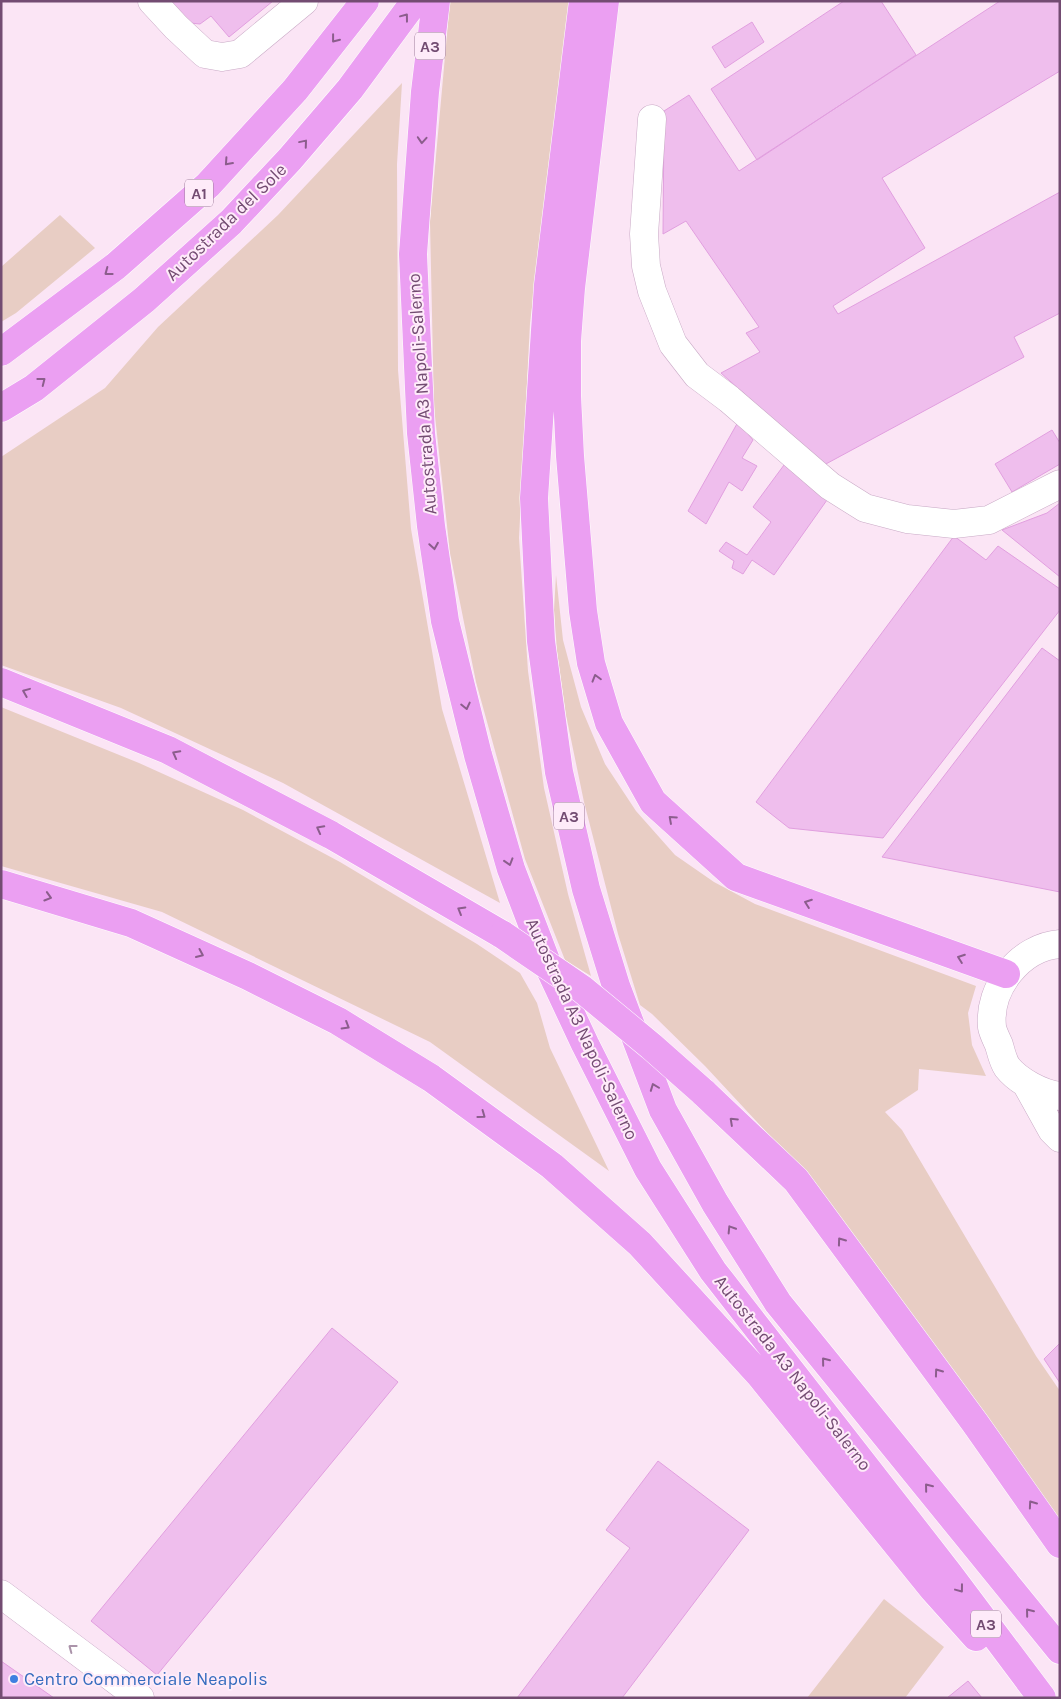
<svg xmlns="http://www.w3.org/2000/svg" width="1061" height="1699" viewBox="0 0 1061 1699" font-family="Karla,sans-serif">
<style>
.green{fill:#e8cdc4}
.building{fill:#efbeed;stroke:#e19fdf}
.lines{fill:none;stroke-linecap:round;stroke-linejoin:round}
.minor-casing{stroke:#c9aac6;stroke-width:29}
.highway-casing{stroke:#fff;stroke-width:29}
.minor{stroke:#fff;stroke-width:28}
.highway{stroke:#eb9ff2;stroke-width:28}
.highway-bridge-casing{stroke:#fff;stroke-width:29;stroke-linecap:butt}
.highway-bridge{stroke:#eb9ff2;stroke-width:28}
.oneway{stroke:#8b5d8c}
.oneway2{stroke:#ab94aa}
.shop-dot{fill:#3f7fe0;stroke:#feebf9;stroke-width:2}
.labels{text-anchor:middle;stroke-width:4;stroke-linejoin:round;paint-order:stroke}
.shield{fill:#feebf9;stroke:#9d7c9a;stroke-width:1}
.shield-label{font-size:16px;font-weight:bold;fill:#734c72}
.street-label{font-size:18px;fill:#734c72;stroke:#feebf9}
.shop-label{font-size:18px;fill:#366cbe;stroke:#feebf9;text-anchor:start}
</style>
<rect width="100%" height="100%" fill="#fbe5f5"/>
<path class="green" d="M450 1H570L530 323 519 538 528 671 544 788 568 894 591 976 565 960 525 859 476 682 450 553 434 407 430 222Z
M402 83 397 164 398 370 411 529 442 709 500 903 283 783 121 708 1 665V457L105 388 158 327 278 215Z
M60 215 95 248 16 313 1 322V267Z
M556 575 563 640 581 707 605 764 636 811 675 855 714 882 755 904 976 986 968 1013 972 1045 986 1076 919 1069 918 1090 885 1112 902 1130 1036 1356 1060 1391V1527L785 1152 705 1066 652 1014 640 1005 618 934 584 802 566 715 557 651 554 610Z
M1 707 139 763 243 810 340 862 477 944 520 973 537 1003 550 1048 609 1171 430 1042 162 912 1 866Z
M884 1599 944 1647 905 1698H807Z"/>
<path class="building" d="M163 1H273L229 37 211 16 200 24 190 23Z
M844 1H881L916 55 757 160 711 89Z
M1000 1H1060V71L882 178 925 248 833 306 838 314 1060 192V313L1014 337 1024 357 824 465 721 373 760 352 746 333 759 327 686 221 663 234 664 111 689 95 739 171Z
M752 22 764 42 725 68 712 47Z
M738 422 753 440 742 458 757 466 742 491 729 482 706 524 688 511Z
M1052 430 1060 443V464L1012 492 995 464Z
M784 465 827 500 774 575 752 560 743 574 732 568 734 561 719 551 726 542 747 555 771 522 753 507Z
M1060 503V577L1002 530 1047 513Z
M954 536 986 560 998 546 1060 589V610L883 838 789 828 756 802Z
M1042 648 1060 661V892L882 857Z
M332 1328 398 1382 157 1675 91 1621Z
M1060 1343V1383L1044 1359Z
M658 1461 749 1530 622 1698H517L630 1548 606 1530Z
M1 1661 54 1698H1Z
M968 1681 982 1698H947Z"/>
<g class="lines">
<g class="minor-casing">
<path id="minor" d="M152 1 176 27 205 54 222 57 240 54 304 1
M652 119 644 234 646 266 652 291 673 344 697 375 729 399 830 486 865 508 907 519 954 524 989 520 1060 484
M1060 944C1020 947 988 988 992 1027 993 1033 997 1040 999 1045 1001 1052 1003 1061 1007 1067 1018 1081 1042 1094 1060 1096
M1027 1085 1052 1130 1060 1138
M1 1594 140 1698"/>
</g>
<g class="highway-casing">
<path id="highway" d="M436 1 425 92 413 254 421 433 431 526 445 621 478 755 511 869 547 963 585 1044 648 1169 713 1271 949 1574 1042 1698
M583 1 548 285 534 498 541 641 559 772 586 889 616 986 663 1110 715 1203 778 1303 1060 1650
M605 1 571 288 567 341V396L570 456 583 611 591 663 609 723 653 802 736 877 1006 974
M1 352 116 266 208 185 295 90 365 1
M1 408 34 388 144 300 231 222 290 159 350 89 415 1
M1 682 168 750 331 835 503 935
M1 884 131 923 248 976 338 1021 431 1078 552 1166 640 1244 759 1374 933 1589 976 1637
M703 1092 796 1180 975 1423 1060 1544"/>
</g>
<use href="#minor" class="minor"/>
<use href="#highway" class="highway"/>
<g class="highway-bridge-casing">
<path id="highway-bridge" d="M503 935 582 989 651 1046 703 1092"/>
</g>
<use href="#highway-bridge" class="highway-bridge"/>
</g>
<defs><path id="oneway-chevron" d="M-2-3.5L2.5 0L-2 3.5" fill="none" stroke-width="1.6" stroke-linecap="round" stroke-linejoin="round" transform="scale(1.25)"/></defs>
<g class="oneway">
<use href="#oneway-chevron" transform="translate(405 17) rotate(-53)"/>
<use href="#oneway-chevron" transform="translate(335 39) rotate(128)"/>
<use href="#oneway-chevron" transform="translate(422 140) rotate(94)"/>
<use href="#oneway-chevron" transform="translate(304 143) rotate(-50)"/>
<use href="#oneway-chevron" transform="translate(228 162) rotate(132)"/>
<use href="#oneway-chevron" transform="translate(108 272) rotate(143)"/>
<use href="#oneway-chevron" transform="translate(42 381) rotate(-38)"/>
<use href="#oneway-chevron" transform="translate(434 546) rotate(81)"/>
<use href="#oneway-chevron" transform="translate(596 678) rotate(-106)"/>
<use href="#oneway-chevron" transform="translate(26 692) rotate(-158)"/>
<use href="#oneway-chevron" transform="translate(466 706) rotate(77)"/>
<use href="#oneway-chevron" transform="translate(176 754) rotate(-152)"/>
<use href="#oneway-chevron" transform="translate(672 819) rotate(-138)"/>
<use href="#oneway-chevron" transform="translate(320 829) rotate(-152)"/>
<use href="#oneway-chevron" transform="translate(509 862) rotate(73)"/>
<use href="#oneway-chevron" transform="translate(48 897) rotate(17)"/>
<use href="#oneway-chevron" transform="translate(808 903) rotate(-160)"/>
<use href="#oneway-chevron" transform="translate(461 910) rotate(-150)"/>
<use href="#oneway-chevron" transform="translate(200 954) rotate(24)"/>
<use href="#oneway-chevron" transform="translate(961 958) rotate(-160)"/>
<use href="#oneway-chevron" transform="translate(346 1026) rotate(31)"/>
<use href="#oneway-chevron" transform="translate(654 1087) rotate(-111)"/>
<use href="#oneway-chevron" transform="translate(482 1115) rotate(36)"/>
<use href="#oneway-chevron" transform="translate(733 1121) rotate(-137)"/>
<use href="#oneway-chevron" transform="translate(731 1229) rotate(-122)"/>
<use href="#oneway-chevron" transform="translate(841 1241) rotate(-126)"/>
<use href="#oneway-chevron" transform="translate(825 1361) rotate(-129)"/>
<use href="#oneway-chevron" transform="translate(938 1372) rotate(-126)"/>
<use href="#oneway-chevron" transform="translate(928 1487) rotate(-129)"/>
<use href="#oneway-chevron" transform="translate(1032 1504) rotate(-125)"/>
<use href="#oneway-chevron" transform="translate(960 1589) rotate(53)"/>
<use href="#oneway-chevron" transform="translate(1029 1612) rotate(-129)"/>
</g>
<use class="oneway2" href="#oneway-chevron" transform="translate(72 1648) rotate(-143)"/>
<circle class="shop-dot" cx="14" cy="1679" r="5"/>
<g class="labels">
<g class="shield">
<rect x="415" y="32.5" width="30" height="27" rx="4"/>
<rect x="185" y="179.5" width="28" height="27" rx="4"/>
<rect x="554" y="802.5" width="30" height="27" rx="4"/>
<rect x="971" y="1610.5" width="30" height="27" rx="4"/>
</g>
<g class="shield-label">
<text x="430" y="52">A3</text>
<text x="199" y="199">A1</text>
<text x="569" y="822">A3</text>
<text x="986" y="1630">A3</text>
</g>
<g class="street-label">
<text transform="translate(226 222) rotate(-44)" y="6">Autostrada del Sole</text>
<text transform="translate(422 394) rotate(-94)" y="6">Autostrada A3 Napoli-Salerno</text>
<text transform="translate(582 1029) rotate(65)" y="6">Autostrada A3 Napoli-Salerno</text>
<text transform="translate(793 1373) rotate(52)" y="6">Autostrada A3 Napoli-Salerno</text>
</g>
<g class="shop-label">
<text x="24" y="1685">Centro Commerciale Neapolis</text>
</g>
</g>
<rect width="1061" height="1699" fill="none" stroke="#734c72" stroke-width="5"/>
</svg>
